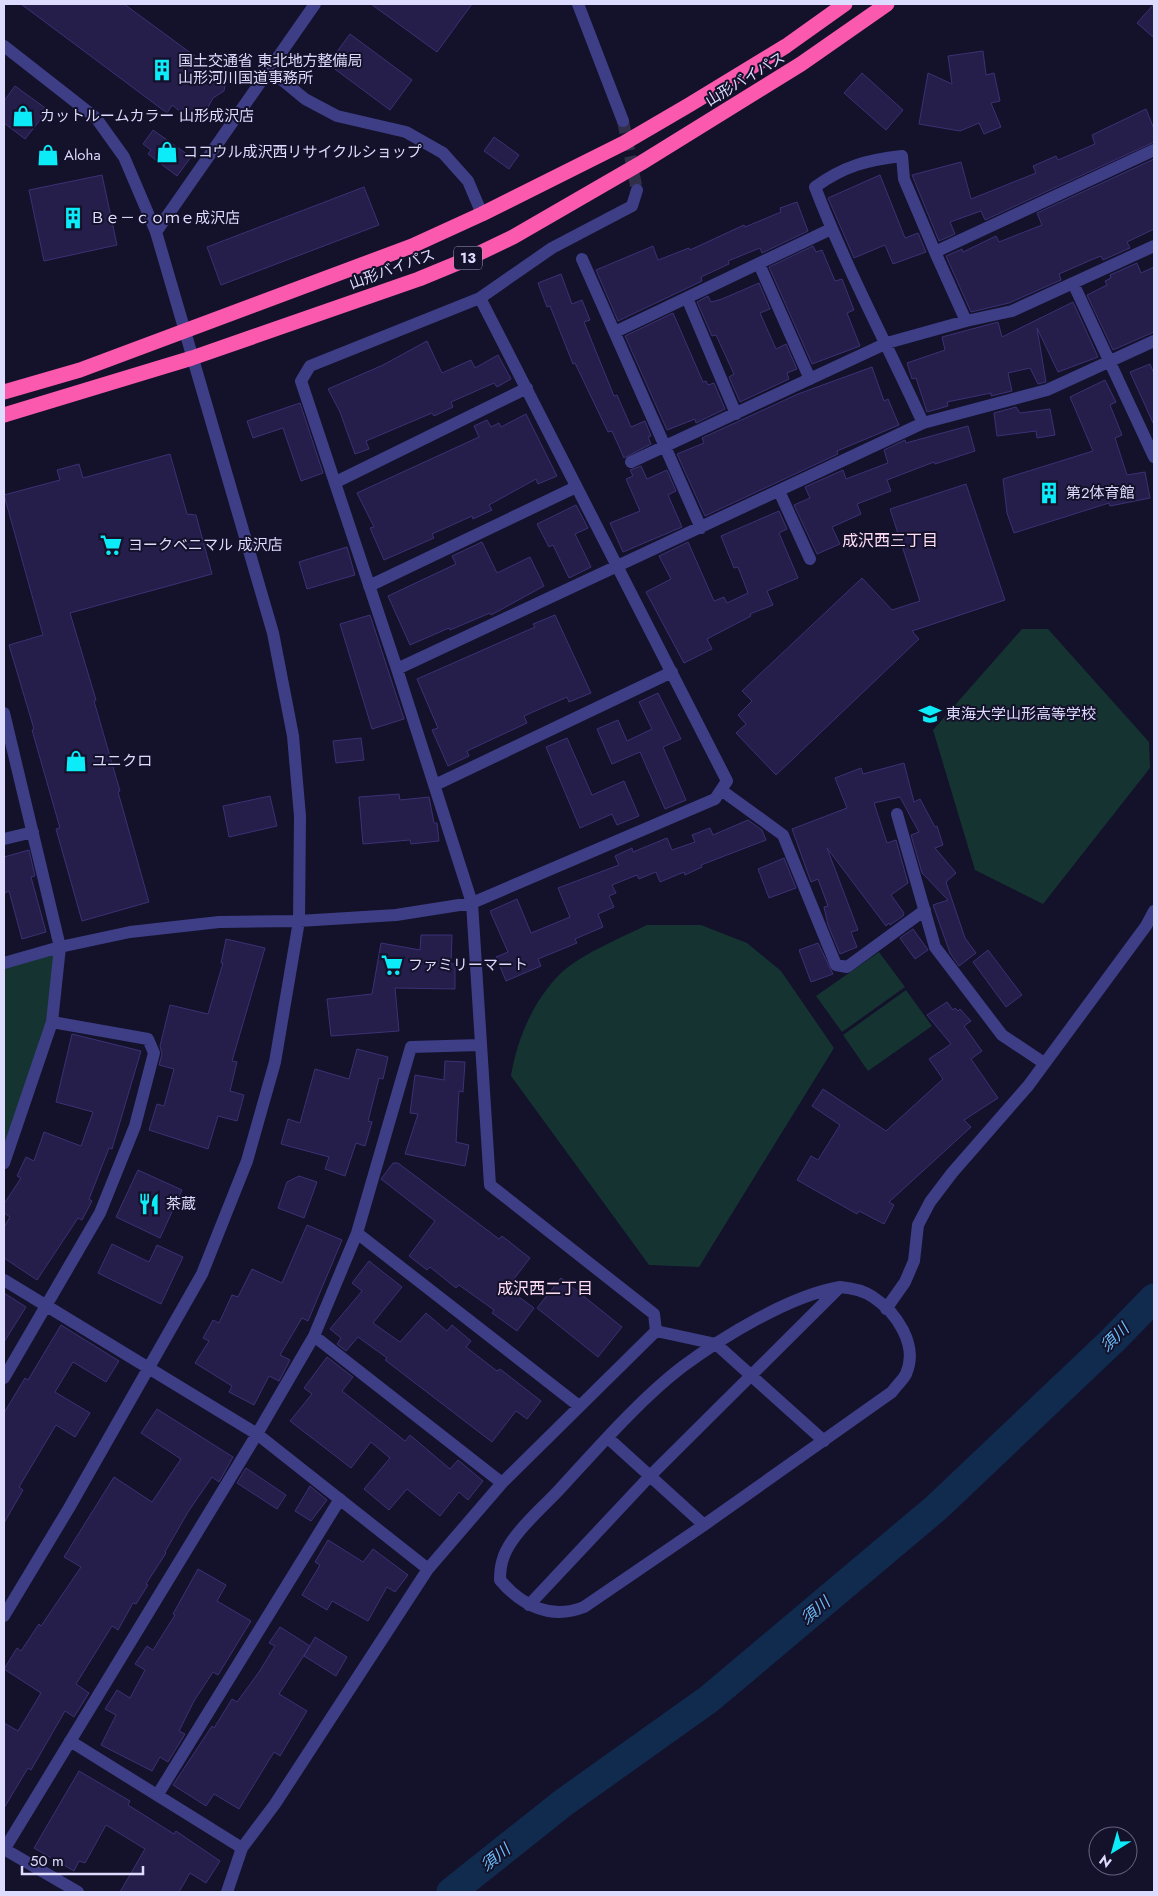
<svg xmlns="http://www.w3.org/2000/svg" width="1158" height="1896" viewBox="0 0 1158 1896" font-family="Jost,'Noto Sans JP',sans-serif">
<style>
.green{fill:#143331}
.lines{fill:none;stroke-linecap:round;stroke-linejoin:round}
.river{stroke:#102b4e;stroke-width:29}
.building{fill:#251e4a;stroke:#3b3175}
.minor-tunnel{stroke:#322f4a;stroke-width:12;stroke-dasharray:12 6;stroke-linecap:butt}
.minor{stroke:#3e3e87;stroke-width:12}
.highway{stroke:#fa59ae;stroke-width:15}
.labels{text-anchor:middle;stroke-width:4;stroke-linejoin:round;paint-order:stroke}
.shield{fill:#14112a;stroke:#a19ebe;stroke-width:1}
.shield-label{font-size:14px;font-weight:bold;fill:#dddbfe}
.poi-label{font-size:15px;fill:#dddbfe;stroke:#14112a;text-anchor:start}
.street-label{font-size:15px;fill:#dddbfe;stroke:#14112a}
.neighbourhood-label{font-size:16px;fill:#feddf4;stroke:#14112a}
.water-label{font-size:16px;font-style:italic;fill:#6cbffb;stroke:#14112a}
</style>
<rect width="100%" height="100%" fill="#14112a"/>
<path class="green" d="M1022 629H1048L1149 742 1150 768 1043 904 975 870 933 730Z
M647 925H701L747 943 781 971 834 1048 699 1267 649 1265 511 1076C517 1039 533 1001 560 974 579 955 623 937 647 925Z
M60 947 52 1022 4 1163V963Z
M879 952 905 987 842 1032 816 996Z
M906 990 932 1026 868 1071 843 1035Z"/>
<g class="lines">
<path class="river" d="M451 1892 563 1803 709 1699 936 1508 1112 1341 1154 1298"/>
</g>
<path class="building" d="M21 4H124L226 79 224 91 213 98 206 111 201 114 187 117 172 105 167 113Z
M371 4H472L437 52Z
M1154 4V38L1137 23Z
M350 34 412 80 390 110 328 64Z
M983 51 986 75 994 73 1000 101 991 103 1001 127 984 134 979 123 960 131 919 124 928 73 952 84 948 56Z
M862 73 903 110 886 130 844 93Z
M15 86 48 110 25 139 4 123V101Z
M1146 109 1154 129V142L985 220 981 211 950 222 955 234 939 241 912 175 961 162 971 199 1036 173 1033 166 1056 156 1058 160 1095 144 1092 135Z
M153 130 191 157 177 176 148 154 151 150 143 144Z
M494 137 519 155 509 169 484 151Z
M1154 159V229L1127 242 1130 248 1103 260 1101 256 1091 260 1059 274 1061 280 1009 303 971 312 946 256 962 249 963 252 996 236 999 242 1042 225 1037 213Z
M102 175 117 245 44 261 29 190Z
M880 175 905 238 918 233 926 252 893 264 885 245 854 258 828 198Z
M364 187 379 225 221 285 207 247Z
M797 202 808 231 762 253 760 248 728 261 729 264 701 277 702 281 618 321 596 270 653 246 658 260 689 248 690 250 744 225 745 227 781 212 780 208Z
M813 246 816 252 822 250 835 281 842 279 854 310 847 313 860 346 812 364 769 267Z
M1137 263 1141 273 1154 267V332L1113 350 1087 295 1107 285 1105 281 1111 278 1110 275Z
M561 274 572 304 582 300 590 320 584 322 614 396 617 395 631 427 645 421 651 436 648 437 651 444 624 458 612 431 608 432 575 363 573 364 550 306 547 307 538 283Z
M759 283 770 309 760 313 776 349 786 344 797 369 787 373 789 379 740 402 729 377 734 374 716 335 712 336 697 302 708 296 711 302 722 299Z
M1073 302 1098 357 1058 372 1037 328 1046 382 1038 384 1030 368 1008 373 1012 391 991 396V393L947 402 948 406 927 412 916 378 912 379 907 363 945 350 942 337 998 322 1002 337Z
M673 313 703 382 706 381 708 385 714 383 725 409 696 423 695 419 667 430 625 336Z
M427 341 442 373 471 360 475 368 498 355 511 379 497 387 494 383 451 402 453 407 434 416 432 413 366 441 369 449 355 454 340 412 328 389 383 365Z
M1150 364 1154 374V425L1130 372Z
M872 367 884 401 888 399 899 425 837 451 838 454 705 516 677 454 704 443 702 438 798 394Z
M1105 380 1116 402 1110 405 1122 435 1115 438 1127 475 1145 472 1150 498 1110 506 1109 503 1014 533 1007 513 1003 479 1093 451 1070 397Z
M300 403 323 473 301 481 283 428 253 438 247 421Z
M1016 407 1020 413 1050 409 1055 435 1037 438 1036 431 997 436 994 413Z
M526 414 557 476 538 484 536 479 489 505 492 510 473 519 472 516 432 534 434 538 384 560 370 528 374 527 357 493 479 437 474 426 487 420 491 427 499 423 501 427Z
M968 426 975 451 935 464 934 462 887 480 891 491 857 504 861 514 832 527 840 544 817 554 794 505 810 498 805 487 843 470 846 479 888 463 884 450 905 440 906 443Z
M170 454 187 514 196 515 212 574 70 613 96 700 94 701 120 791 118 792 149 902 82 921 56 829 60 828 32 730 34 729 9 645 43 635 4 495 60 480 57 470 79 464 83 478Z
M641 466 647 479 667 470 676 491 668 495 682 527 623 552 610 523 640 511 626 479 633 476 630 470Z
M966 484 1005 600 912 631 919 639 776 775 736 733 746 724 738 715 752 701 742 691 862 578 892 610 920 601 890 509Z
M576 505 588 528 575 534 591 567 569 578 553 545 549 547 537 524Z
M779 511 787 529 779 533 798 578 767 591 773 605 750 614 751 616 707 639 712 649 684 663 646 592 671 579 659 556 688 542 714 601 724 597 727 603 748 593 738 567 734 568 721 536Z
M482 542 497 573 530 557 544 586 491 615 490 613 450 630 449 628 410 645 388 596 456 564 452 556Z
M347 547 355 575 307 589 299 562Z
M370 615 404 719 372 729 340 624Z
M555 615 591 693 569 702 567 697 524 716 527 723 467 751 469 756 448 766 432 730 438 728 417 679 535 627 533 624Z
M658 693 681 739 663 747 686 800 665 809 640 752 612 764 597 729 618 720 627 741 652 729 639 702Z
M361 738 364 760 336 763 333 741Z
M567 738 592 795 624 781 639 816 617 825 612 814 580 828 546 747Z
M904 763 914 802 920 799 935 827 937 826 943 845 935 848 956 873 946 882 965 938 976 953 959 966 950 953 933 905 948 900 922 873 911 835 919 832 900 797 874 803 887 843 896 840 908 883 891 895 904 913 903 916 890 925 889 923 886 926 827 848 858 930 851 932 857 947 840 954 828 925 824 907 828 906 818 879 811 882 792 829 847 808 835 778 861 768 863 774Z
M399 794 400 800 429 797 434 823H437L439 841 411 844 410 840 363 844 359 797Z
M270 796 277 826 229 837 223 806Z
M748 820 762 830 766 840 701 865 702 867 685 875 684 872 660 882 656 872 639 879 637 875 612 885 616 893 609 896 614 907 598 914 603 927 575 939 577 943 538 959 541 966 506 981 496 957 508 952 490 911 517 899 531 933 570 917 558 888 619 865 615 856 632 848 633 852 667 838 672 850 695 842 692 835 710 828 713 835Z
M29 850 35 876 31 877 46 932 22 939 9 891 4 893V857Z
M784 858 796 888 769 898 758 869Z
M913 929 928 950 915 959 900 938Z
M421 935H452L451 964H455V989L395 988 399 1031 331 1036 327 999 372 994 381 943 420 950Z
M226 939 265 948 232 1061 237 1062 230 1091 244 1095 237 1121 218 1116 208 1149 149 1130 157 1104 164 1106 174 1069 159 1065 162 1054 160 1046 170 1005 208 1014 223 963H221Z
M818 943 833 974 811 982 799 950Z
M988 950 1022 995 1006 1007 973 962Z
M947 1002 953 1010 955 1008 958 1011 960 1009 971 1021 964 1026 982 1051 971 1059 998 1098 964 1120 971 1127 889 1202 894 1205 884 1224 859 1211 857 1214 797 1180 811 1156 818 1160 840 1125 812 1106 823 1089 886 1131 943 1079 929 1059 951 1044 927 1015Z
M72 1034 141 1051 112 1149 109 1148 89 1199 92 1201 82 1220 78 1218 37 1280 4 1258V1227L10 1217 4 1213V1204L21 1178 17 1176 26 1157 34 1161 44 1132 81 1146 93 1112 56 1102Z
M357 1049 388 1057 383 1079 379 1078 368 1121 372 1122 365 1146 356 1143 345 1176 325 1169 329 1157 281 1144 288 1119 300 1123 315 1069 349 1079Z
M445 1061 465 1062 463 1092 459 1091 456 1142 469 1145 465 1166 405 1154 418 1114 410 1113 415 1075 444 1080Z
M393 1163H398L499 1239 502 1236 530 1258 507 1288 534 1308 517 1331 492 1313 494 1310 459 1285 456 1288 430 1267 427 1270 409 1256 435 1221 381 1179Z
M138 1170 182 1190 160 1238 116 1217Z
M299 1176 317 1182 304 1218 278 1208 287 1182Z
M307 1225 342 1240 308 1321 302 1318 280 1355 290 1360 279 1381 269 1376 254 1405 229 1392 232 1386 195 1363 209 1341 203 1338 213 1320 219 1323 232 1295 238 1297 252 1269 282 1283Z
M112 1244 149 1262 157 1245 183 1257 161 1304 98 1273Z
M369 1261 402 1287 373 1323 400 1342 426 1313 447 1331 452 1325 471 1341 466 1347 497 1371 500 1369 541 1401 527 1419 516 1411 492 1442 385 1360 387 1358 358 1337 346 1351 337 1344 341 1338 330 1329 362 1291 352 1283Z
M561 1278 622 1327 598 1357 537 1308Z
M4 1293 26 1307 4 1342Z
M61 1325 119 1361 106 1382 73 1362 55 1392 90 1413 75 1437 56 1425 19 1487 23 1490 4 1523V1413L25 1378 28 1380Z
M327 1357 353 1377 342 1391 405 1441 410 1435 450 1469 458 1460 483 1481 468 1500 459 1492 440 1516 407 1489 389 1510 364 1489 390 1458 371 1442 351 1468 290 1421 312 1394 304 1388Z
M157 1409 233 1457 219 1482 212 1477 188 1512 165 1552 166 1553 146 1584 148 1585 136 1604 133 1603 118 1630 112 1626 76 1684 89 1693 74 1717 65 1711 31 1770 28 1768 4 1808V1723L18 1731 41 1693 4 1669 17 1648 21 1651 39 1624 41 1626 81 1567 64 1557 114 1477 152 1502 181 1459 141 1433Z
M246 1468 286 1495 277 1509 237 1483Z
M310 1486 327 1500 311 1521 295 1511Z
M328 1540 363 1562 373 1549 408 1575 395 1592 387 1587 368 1621 332 1601 327 1610 302 1595 320 1565 315 1562Z
M198 1569 226 1585 217 1601 251 1621 218 1675 213 1672 194 1701 179 1731 185 1734 168 1762 160 1757 152 1771 101 1745 116 1715 105 1709 117 1690 130 1698 145 1670 135 1664 147 1646 153 1650 175 1615 173 1614Z
M280 1627 310 1646 279 1694 307 1711 280 1756 274 1752 239 1809 214 1794 206 1806 173 1785 212 1726 214 1728 232 1699 237 1702 259 1672 275 1646 269 1643Z
M315 1637 347 1657 336 1676 304 1656Z
M79 1771 130 1801 128 1805 174 1834 176 1831 220 1861 206 1883 190 1873 179 1892H120L145 1849 106 1825 85 1863 79 1861 74 1871 34 1848Z"/>
<g class="lines">
<path class="minor-tunnel" d="M623 121 637 190"/>
<path class="minor" d="M578 4 623 121
M4 46 96 118 124 157 156 232 273 633 293 736 300 816 299 921 275 1062 247 1161 202 1274 69 1508 4 1616
M270 70 305 99 337 116 406 132 443 153 468 181 482 214
M156 232 315 4
M935 252 966 321
M582 259 701 528
M759 264 810 379
M1073 283 1154 457
M687 298 736 414
M615 332 831 229
M923 423C887 344 846 268 815 187 844 166 867 160 902 156L904 179 935 252 1154 150
M631 462 887 343 966 321 1012 311 1154 246
M336 482 527 388
M779 491 810 559
M369 586 576 487
M397 669 923 423 1047 390 1154 341
M4 713 60 947 52 1022 4 1163
M435 785 672 672
M721 790 783 835 836 965 847 967 925 910
M897 814 935 947 1002 1035 1044 1063
M4 839 33 832
M4 963 60 947 130 932 219 922 299 921 396 915 472 903 715 799 727 781 480 298
M357 1233 579 1406
M4 1280 257 1434 428 1569
M840 1287C852 1288 863 1290 873 1297 896 1312 919 1345 906 1374 903 1380 896 1386 892 1392L704 1525 584 1607C551 1620 522 1606 500 1580 500 1565 503 1554 512 1541 524 1523 543 1507 558 1491 595 1451 639 1400 682 1367 724 1336 789 1296 840 1287Z
M886 1309 905 1282 914 1261 918 1225 930 1202 952 1173 1028 1086 1146 926 1154 911
M656 1331 716 1344 824 1441
M314 1336 502 1483
M4 1378 100 1213 135 1126 154 1053 148 1039 52 1022
M608 1438 704 1525
M529 1605 650 1476 840 1287
M70 1741 242 1848
M158 1794 340 1499
M4 1849 78 1892
M4 1850 257 1434 314 1336 357 1233 411 1047 480 1045
M227 1892 242 1848 275 1804 428 1569 502 1483 656 1331 654 1314 490 1185 472 903 397 669 301 381 310 366 480 298 552 248 632 206 637 190"/>
<path class="highway" d="M4 392 80 370 412 246 482 214 624 143 689 105 786 46 845 4
M4 415 192 358 419 279 465 260 513 237 641 163 801 64 887 4"/>
</g>
<defs>
<g id="building-bare" transform="scale(1.725)"><path d="M-4-6H4V6H1V3H-1V6H-4ZM-2.5-4.3h1.7v1.8h-1.7ZM.8-4.3h1.7v1.8H.8ZM-2.5-1h1.7V.8h-1.7ZM.8-1h1.7V.8H.8Z" fill="#0cecf8" stroke="#14112a" stroke-width="2.5" paint-order="stroke"/></g>
<g id="shop-bare" transform="scale(1.725)"><path d="M-5-2.5h2.3a2.7 3.5 0 0 1 5.4 0H5L5.5 6h-11ZM-1.5-2.5h3a1.5 2.3 0 0 0-3 0Z" fill="#0cecf8" stroke="#14112a" stroke-width="2.5" paint-order="stroke"/></g>
<g id="supermarket-bare" transform="scale(1.725)"><path d="M-6-5.5h2.5l.6 2H6L4.5 2H-2.5L-4.4-4H-6ZM-1.5 3.2a1.3 1.3 0 1 0 .1 0ZM3 3.2a1.3 1.3 0 1 0 .1 0Z" fill="#0cecf8" stroke="#14112a" stroke-width="2.5" paint-order="stroke"/></g>
<g id="school-bare" transform="scale(1.725)"><path d="M0-5L7-2L0 1L-7-2ZM-4 1L0 2.5L4 1V4Q0 6-4 4Z" fill="#0cecf8" stroke="#14112a" stroke-width="2.5" paint-order="stroke"/></g>
<g id="restaurant-bare" transform="scale(1.725)"><path d="M-5-6h1v4h1v-4h1v4h1v-4h1v5L-1.5 .5V6h-2V.5L-5-1ZM5-6V6H3V1.5H1.5Q1.5-4 5-6Z" fill="#0cecf8" stroke="#14112a" stroke-width="2.5" paint-order="stroke"/></g>
</defs>
<g fill-rule="evenodd">
<use href="#building-bare" x="162" y="70"/>
<use href="#shop-bare" x="23" y="116"/>
<use href="#shop-bare" x="167" y="152"/>
<use href="#shop-bare" x="48" y="155"/>
<use href="#building-bare" x="73" y="218"/>
<use href="#building-bare" x="1049" y="493"/>
<use href="#supermarket-bare" x="111" y="545"/>
<use href="#school-bare" x="930" y="714"/>
<use href="#shop-bare" x="76" y="761"/>
<use href="#supermarket-bare" x="392" y="965"/>
<use href="#restaurant-bare" x="149" y="1204"/>
</g>
<g class="labels">
<rect class="shield" x="454" y="246.5" width="28" height="23" rx="4"/>
<g class="shield-label">
<text x="468" y="263">13</text>
</g>
<g class="poi-label">
<text x="178" y="66">国土交通省 東北地方整備局<tspan x="178" dy="17">山形河川国道事務所</tspan></text>
<text x="40" y="121">カットルームカラー 山形成沢店</text>
<text x="183" y="157">ココウル成沢西リサイクルショップ</text>
<text x="64" y="160">Aloha</text>
<text x="90" y="223">Ｂｅ－ｃｏｍｅ成沢店</text>
<text x="1066" y="498">第2体育館</text>
<text x="128" y="550">ヨークベニマル 成沢店</text>
<text x="946" y="719">東海大学山形高等学校</text>
<text x="92" y="766">ユニクロ</text>
<text x="408" y="970">ファミリーマート</text>
<text x="166" y="1209">茶蔵</text>
</g>
<g class="street-label">
<text transform="translate(745 79) rotate(-31)" y="5">山形バイパス</text>
<text transform="translate(392 269) rotate(-20)" y="5">山形バイパス</text>
</g>
<g class="neighbourhood-label">
<text x="890" y="546">成沢西三丁目</text>
<text x="545" y="1294">成沢西二丁目</text>
</g>
<g class="water-label">
<text transform="translate(1114 1337) rotate(-44)" y="6">須川</text>
<text transform="translate(815 1610) rotate(-40)" y="6">須川</text>
<text transform="translate(495 1857) rotate(-39)" y="6">須川</text>
</g>
</g>
<rect width="1158" height="1896" fill="none" stroke="#dddbfe" stroke-width="10"/>
<g transform="translate(1113 1851) rotate(217)"><circle r="24" fill="#14112a" stroke="#64627f"/>
<path d="M0-4L9 19L0 12L-9 19Z" fill="#0cecf8"/>
<text y="-8" font-size="14" font-weight="bold" text-anchor="middle" fill="#dddbfe">N</text>
</g>
<path d="M22 1866v8h121v-8" fill="none" stroke="#dddbfe" stroke-width="2.5"/>
<text x="30" y="1866" font-size="15" fill="#dddbfe" stroke="#14112a" stroke-width="4" paint-order="stroke">50 m</text>
</svg>
